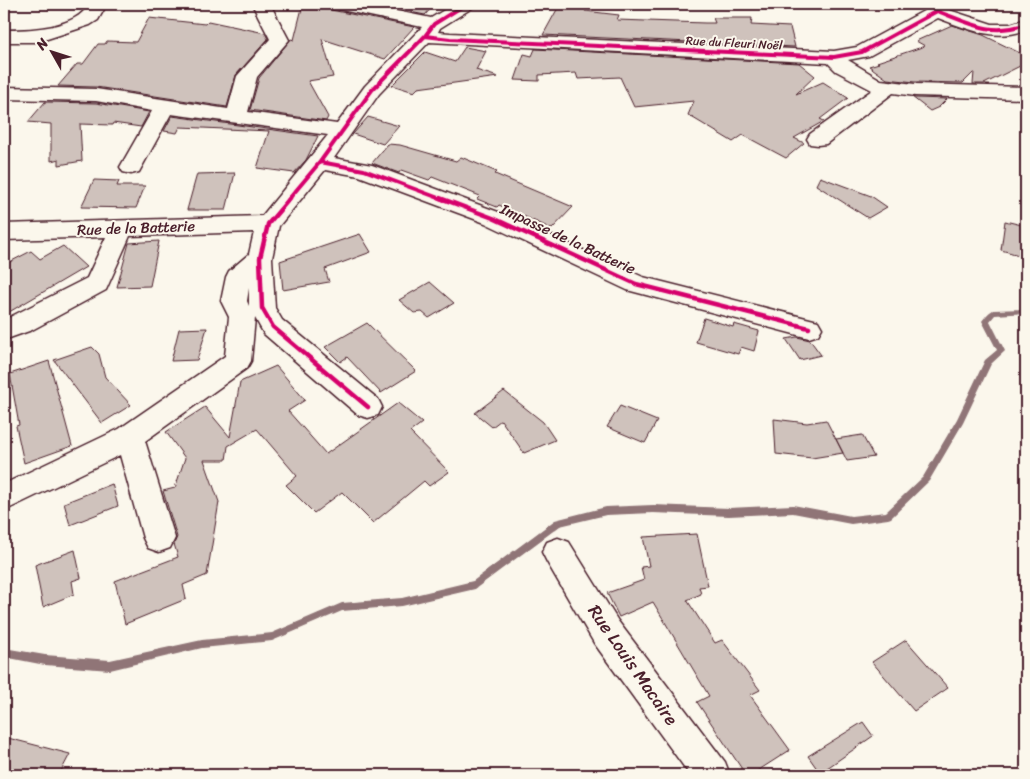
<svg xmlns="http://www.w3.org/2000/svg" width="1030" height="779" viewBox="0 0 1030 779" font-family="Sriracha,sans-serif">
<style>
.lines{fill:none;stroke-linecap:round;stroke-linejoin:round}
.stream{fill:#907477;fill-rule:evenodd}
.building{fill:#cfc2bc;stroke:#4a1f2b}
.minor-casing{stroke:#4a1f2b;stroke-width:3}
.minor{fill:#fbf7ec;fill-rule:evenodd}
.cycleway-far1-casing{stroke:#fbf7ec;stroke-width:6}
.cycleway-casing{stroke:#fbf7ec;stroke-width:8}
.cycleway-far1{stroke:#d6006c;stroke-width:4}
.cycleway{stroke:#d6006c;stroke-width:4.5}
.labels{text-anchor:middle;stroke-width:4;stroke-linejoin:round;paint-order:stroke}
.far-street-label{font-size:12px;fill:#4a1f2b;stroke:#fbf7ec}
.street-label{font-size:15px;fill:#4a1f2b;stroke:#fbf7ec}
.near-street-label{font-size:18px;fill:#4a1f2b;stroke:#fbf7ec}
</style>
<rect width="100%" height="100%" fill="#fbf7ec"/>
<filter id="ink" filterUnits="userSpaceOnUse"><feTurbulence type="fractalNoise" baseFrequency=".02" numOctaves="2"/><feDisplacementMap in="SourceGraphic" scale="10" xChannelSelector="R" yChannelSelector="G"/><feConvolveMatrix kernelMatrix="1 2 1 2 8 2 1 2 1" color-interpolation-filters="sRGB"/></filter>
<g filter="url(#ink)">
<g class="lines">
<path class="stream" d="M1026 309V313L995 315 990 321 1005 351 991 364 963 423 929 481 891 518 888 519 851 524 793 513 729 516 653 513 606 515 560 526 475 589 402 606 342 611 272 641 202 648 110 670 45 665 4 657V648L45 655 110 660 202 640 272 633 342 603 402 598 473 581 555 520 606 507 653 505 729 508 793 505 851 516 886 512 923 477 957 419 985 360 997 350 982 321C985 317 989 312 993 310Z"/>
</g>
<path class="building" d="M303 4H326L331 10 414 27 385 59 322 39 333 77 308 81 328 117 326 121 250 110 259 78 291 39 294 40Z
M370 4H435L425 15Z
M560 4H589L585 11 619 15 617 20 705 23H715L713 18H752L751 25 790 27 795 47 543 35Z
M149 18 205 24 208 21 265 33 268 39 236 75 227 107 96 87 58 86 77 64H83L98 44H105L107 41 136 42Z
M952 25 983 35 1026 56V63L984 84H973L974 72 963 83 915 82 887 79 869 66 879 63 877 62 925 46 916 41Z
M465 47 486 51 476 70 498 77 418 88 414 92 392 85 425 52 455 62Z
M535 49 799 63 815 76 796 94 823 82 848 98 820 119 824 121 794 138 804 143 786 158 743 135 733 142 688 115 694 101 634 107 620 77 578 79 576 73 539 75V81L515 80 524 54 532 56Z
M912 97 915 98 947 99 939 107 930 111Z
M45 102 96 103 149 112 141 127 113 123 112 125 80 124 82 161 59 165V159L51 161V124L28 122Z
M172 116 318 136 306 160 294 173 257 168 269 131 180 127 177 133 164 131Z
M368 117 399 126 383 144 353 134Z
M388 144 400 145 456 161 461 157 497 172 495 174 573 207 552 229 499 205 497 207 477 199 480 196 432 177 429 180 401 170 399 173 372 163Z
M235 173 226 210H187L197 174Z
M820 177 871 196 887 207 868 218 816 185Z
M94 180 119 181 117 186H145L136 208 81 207Z
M1005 221 1026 226V257L1001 250Z
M360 234 371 252 325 269 329 282 283 290 280 261Z
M159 241 150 286 117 287 129 243Z
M63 246 86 267 4 315V265L31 251 40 259Z
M430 282 454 303 429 318 422 312 414 313 399 300Z
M704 318 733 327 734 324 759 331 754 351 741 347 738 354 696 342Z
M367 323 416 371 381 393 347 357 340 362 325 347Z
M207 328 197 360 171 361 179 329Z
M797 337 810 340 821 355 800 360 786 339Z
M92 347 99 354 105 377 131 405 102 423 54 360Z
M49 361 72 446 24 463 16 426 19 425 10 374Z
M276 366 305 400 288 411 326 454 398 403 422 423 410 432 449 472 429 486 424 481 373 523 342 492 314 513 286 485 297 476 257 429 228 446 226 460H204L219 502 207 575 183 585 186 599 125 624 115 581 178 557 174 544 177 537 163 491 175 488 185 458 166 432 205 407 230 437 240 382Z
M504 391 543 422 555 440 524 453 501 420 492 427 475 413Z
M620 406 657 421 645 443 607 427Z
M774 419 807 423 826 420 843 453 812 458 776 454Z
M862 435 874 457 847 461 836 439Z
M112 484 118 506 70 525 64 503Z
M697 534 708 586 699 587 701 594 687 600 715 643 722 640 760 690 750 695 790 750 751 775H746L697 702 709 696 653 602 619 617 607 593 644 580 641 567 649 566 643 537Z
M75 550 81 578 72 581 74 594 43 607 35 565Z
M906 640 948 688 914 711 872 662Z
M863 722 873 736 820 773 808 756Z
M4 737 70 754 59 775H4Z"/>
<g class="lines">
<g class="minor-casing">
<path id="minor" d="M89 4H107L98 20 90 25 38 42H4V30C29 30 76 29 89 4Z
M252 4H270L289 40 257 77 248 112 337 124 365 86 422 27 337 9 331 8 328 4H362L431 18 454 4H475L472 8 440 28 438 32 450 33 834 51 857 47 931 7 937 6 992 24H1010L1026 19V30C995 42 968 29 938 18L869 56 848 60 881 80 915 84 1026 87V99L915 96 893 93 826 144 818 145 810 144 807 139 810 134 872 90 836 71 828 63 429 42 379 94 334 158 372 165 501 213 643 277 818 321 822 328 818 335 809 338 627 290 485 223 359 176 325 170 279 226 272 258 275 308 282 320 378 399 382 407 378 415 368 418 358 415 264 334 255 318 251 361 247 368 145 441 175 538 170 548 159 552 148 548 143 538 120 455 4 511V484L119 429 225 356 229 317 221 301 226 277 229 271 249 254 254 232 130 236 106 290 32 330 4 340V320L87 278 106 237 4 240V224L262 216 328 135 171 114 139 172 131 174 123 172 120 167 152 111 96 101 4 99V87L96 89 228 109 237 76 270 39ZM249 288V306L247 301Z
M558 538 569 542 618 621 725 762 730 775H690L594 643 547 562 542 552 547 542Z"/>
</g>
<use href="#minor" class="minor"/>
<g class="cycleway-far1-casing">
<path id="cycleway-far1" d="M425 36 450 39 834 57 862 52 937 11C969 23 991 37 1026 24
M320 162 364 170 444 200
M288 200 320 162 372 90 425 36 434 24 466 4"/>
</g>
<g class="cycleway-casing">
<path id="cycleway" d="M290 198 268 224 260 258 262 308 273 327 368 407
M440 198 493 218 636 284 809 328"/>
</g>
<use href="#cycleway-far1" class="cycleway-far1"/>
<use href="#cycleway" class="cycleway"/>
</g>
</g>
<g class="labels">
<g class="far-street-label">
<text transform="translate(734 43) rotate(3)" y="4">Rue du Fleuri Noël</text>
</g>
<g class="street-label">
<text transform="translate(136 228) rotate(-2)" y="5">Rue de la Batterie</text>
<text transform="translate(568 239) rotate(25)" y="5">Impasse de la Batterie</text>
</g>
<g class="near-street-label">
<text transform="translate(633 665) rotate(55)" y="6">Rue Louis Macaire</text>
</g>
</g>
<rect width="1030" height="779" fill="none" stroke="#fbf7ec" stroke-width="20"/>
<rect x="10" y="10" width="1010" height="759" fill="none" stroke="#4a1f2b" stroke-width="2" filter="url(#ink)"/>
<g transform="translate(52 52) rotate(309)" stroke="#fbf7ec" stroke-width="4" paint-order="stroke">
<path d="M0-4L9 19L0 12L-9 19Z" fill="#4a1f2b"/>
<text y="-8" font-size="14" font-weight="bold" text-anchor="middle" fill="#4a1f2b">N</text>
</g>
</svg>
